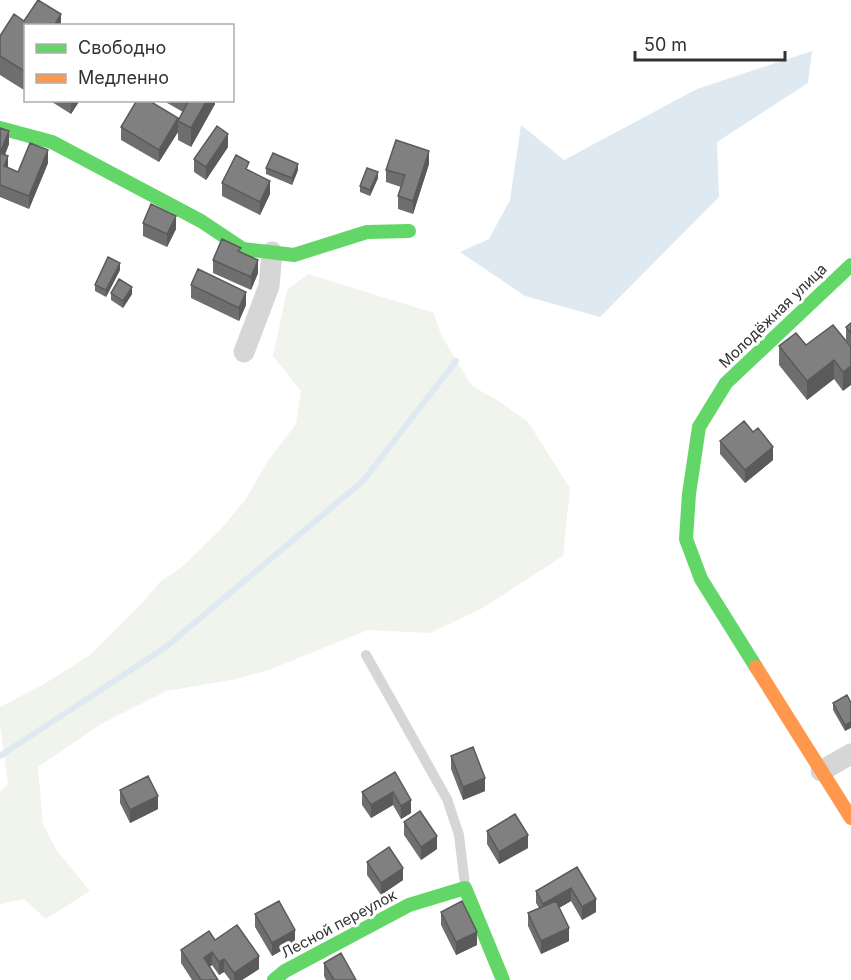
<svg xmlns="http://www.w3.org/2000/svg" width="851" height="980" viewBox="0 0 851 980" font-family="Inter,sans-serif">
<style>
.green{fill:#f1f4ed}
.water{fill:#dee9f2}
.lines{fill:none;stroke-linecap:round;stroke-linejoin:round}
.stream{stroke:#dee9f2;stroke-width:6}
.lane{stroke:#d6d6d6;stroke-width:10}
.street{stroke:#d6d6d6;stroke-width:21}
.fast{stroke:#63d668;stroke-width:14}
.slow{stroke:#ff974d;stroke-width:14}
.wall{fill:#6e6e6e}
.shaded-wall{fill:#5a5a5a}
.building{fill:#808080;stroke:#5a5a5a;stroke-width:1.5}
.labels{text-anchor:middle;stroke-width:6;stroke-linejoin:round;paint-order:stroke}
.street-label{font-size:15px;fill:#323232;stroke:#fff}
</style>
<rect width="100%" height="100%" fill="#fff"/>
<path class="green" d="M308 274 434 313 441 335 472 386 497 400 528 422 570 488 563 556 481 609 430 633 368 630 269 670 236 679 167 691 101 724 38 767 43 825 58 852 90 891 46 919 24 899 0 904V792L8 784 0 725V707L44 684 90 655 145 600 160 582 183 566 221 529 246 499 267 462 296 424 301 391 273 356 287 290Z"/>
<path class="water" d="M812 51 808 83 717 142 719 197 600 317 525 296 460 252 489 239 510 200 521 125 564 160 697 89Z"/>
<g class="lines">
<path class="stream" d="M0 756 166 647 363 481 456 361"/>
<path class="lane" d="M366 655 447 799 459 835 465 885"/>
<path class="street" d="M244 352 269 286 272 252
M821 771 851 754"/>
<path class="fast" d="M0 128 52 142 201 221 243 249 294 255 367 232 409 231
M756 667 701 579 686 539 689 494 699 427 726 383 851 265
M274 980 285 971 409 905 465 888 503 980"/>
<path class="slow" d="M756 667 851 818"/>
</g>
<path class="wall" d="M24 21 61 26H26V87L24 90 0 75V36Z
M52 100H80L71 114 52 102Z
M162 100H215V104L191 147 178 140V132L159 162 121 140V127L178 120 183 112Z
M0 128 9 144 5 155 8 167 18 172 48 163 29 209 0 197Z
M228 147 206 180 194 172V159Z
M429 164 413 214 398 209V196L401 187 386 182V170Z
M266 168 298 170 292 185 266 174Z
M249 171 270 194 260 215 222 196V183Z
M378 178 370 196 360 192V186Z
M143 223 176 229 167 247 143 236Z
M241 252 258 273 251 290 213 273V260Z
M120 270 106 297 95 291V285Z
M191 285 246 305 239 321 191 298Z
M111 293 132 294 123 308 111 300Z
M851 323V346L846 340V327Z
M806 345 851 347 843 391 834 379 807 400 779 365V346Z
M720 441 773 460 745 483 720 454Z
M847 695 845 731 833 710V703Z
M451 756 485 791 463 800 451 769Z
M395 772 411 813 401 819 393 805 371 818 362 805V792Z
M120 790 158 809 130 823 120 803Z
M404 822 437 849 421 860 404 835Z
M487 831 528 848 499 864 487 844Z
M367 862 403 880 381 895 367 875Z
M577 867 596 912 582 920 571 901 559 908 569 941 541 954 528 926V913L539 908 536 903V891Z
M441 912 477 945 456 955 441 925Z
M255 914 295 943 272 956 255 927Z
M215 940 259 969 242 980H230L224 972 219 975 212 965 209 967 218 980H192L181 963V950Z
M324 963 356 980H326L324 976Z"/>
<path class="shaded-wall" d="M61 14V26H54Z
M26 68V87L24 90V71Z
M72 100H80L71 114V101Z
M207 100H215V104L191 147V128Z
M178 118V132L159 162V150Z
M9 131V144L0 166V153Z
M228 134V147L206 180V167Z
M48 150V163L29 209V196Z
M429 151V164L413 214V201Z
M8 156V169L4 166Z
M298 164V170L292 185V178Z
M378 172V178L370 196V190Z
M270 181V194L260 215V202Z
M176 216V229L167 247V234Z
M258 260V273L251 290V277Z
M120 263V270L106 297V290Z
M132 287V294L123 308V301Z
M246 292V305L239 321V308Z
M834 360V379L807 400V381Z
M851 366V385L843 391V372Z
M773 447V460L745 483V470Z
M851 722V728L845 731V725Z
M485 778V791L463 800V787Z
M393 792V805L371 818V805Z
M158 796V809L130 823V810Z
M411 800V813L401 819V806Z
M528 835V848L499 864V852Z
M437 836V849L421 860V847Z
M403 868V880L381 895V883Z
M571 888V901L543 917V904Z
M596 899V912L582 920V907Z
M569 928V941L541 954V941Z
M295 930V943L272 956V943Z
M477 932V945L456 955V942Z
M212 952V965L204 971V958Z
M259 956V969L242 980H234V973Z
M224 959V972L219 975V962Z"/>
<path class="building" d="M38 0 61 14 54 26H26V68L24 71 0 56V36L14 14 24 21Z
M137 100H148L178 118 159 150 121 127Z
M189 100H207L191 128 178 121Z
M217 126 228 134 206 167 194 159Z
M0 128 9 131 0 153 8 156 4 166 18 172 30 143 48 150 29 196 0 185Z
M396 140 429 151 413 201 398 196 405 175 386 170Z
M273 153 298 164 292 178 266 168Z
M236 155 249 162 246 169 270 181 260 202 222 183Z
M367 168 378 172 370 190 360 186Z
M151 204 176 216 167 234 143 223Z
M222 239 241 248 238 251 258 260 251 277 213 260Z
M108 257 120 263 106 290 95 285Z
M198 269 246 292 239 308 191 285Z
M119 279 132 287 123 301 111 293Z
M851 323V333L846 327Z
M833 325 851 347V366L843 372 834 360 807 381 779 346 796 333 806 345Z
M744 421 753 432 758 428 773 447 745 470 720 441Z
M847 695 851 703V722L845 725 833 703Z
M473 747 485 778 463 787 451 756Z
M395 772 411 800 401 806 393 792 371 805 362 792Z
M148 776 158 796 130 810 120 790Z
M420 811 437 836 421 847 404 822Z
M515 814 528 835 499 852 487 831Z
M389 847 403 868 381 883 367 862Z
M577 867 596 899 582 907 571 888 543 904 536 891Z
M279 901 295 930 272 943 255 914Z
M462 901 477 932 456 942 441 912Z
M556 901 569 928 541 941 528 913Z
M237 925 259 956 234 973 224 959 219 962 212 952 204 958 218 980H201L181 950 209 931 215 940Z
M341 953 356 980H334L324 963Z"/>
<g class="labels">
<g class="street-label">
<text transform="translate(773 316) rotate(-44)" y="5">Молодёжная улица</text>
<text transform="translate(339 924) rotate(-28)" y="5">Лесной переулок</text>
</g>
</g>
<rect x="24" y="24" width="210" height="78" fill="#ffffff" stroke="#adadad" stroke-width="1.5"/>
<rect x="36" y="44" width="30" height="9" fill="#63d668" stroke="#adadad" stroke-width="1.5"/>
<text x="78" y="54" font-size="18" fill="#323232">Свободно</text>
<rect x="36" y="74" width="30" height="9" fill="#ff974d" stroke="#adadad" stroke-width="1.5"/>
<text x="78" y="84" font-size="18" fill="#323232">Медленно</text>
<path d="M635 51v9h150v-9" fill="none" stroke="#323232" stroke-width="3"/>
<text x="644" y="51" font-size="18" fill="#323232" stroke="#ffffff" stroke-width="4.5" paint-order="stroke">50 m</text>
</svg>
